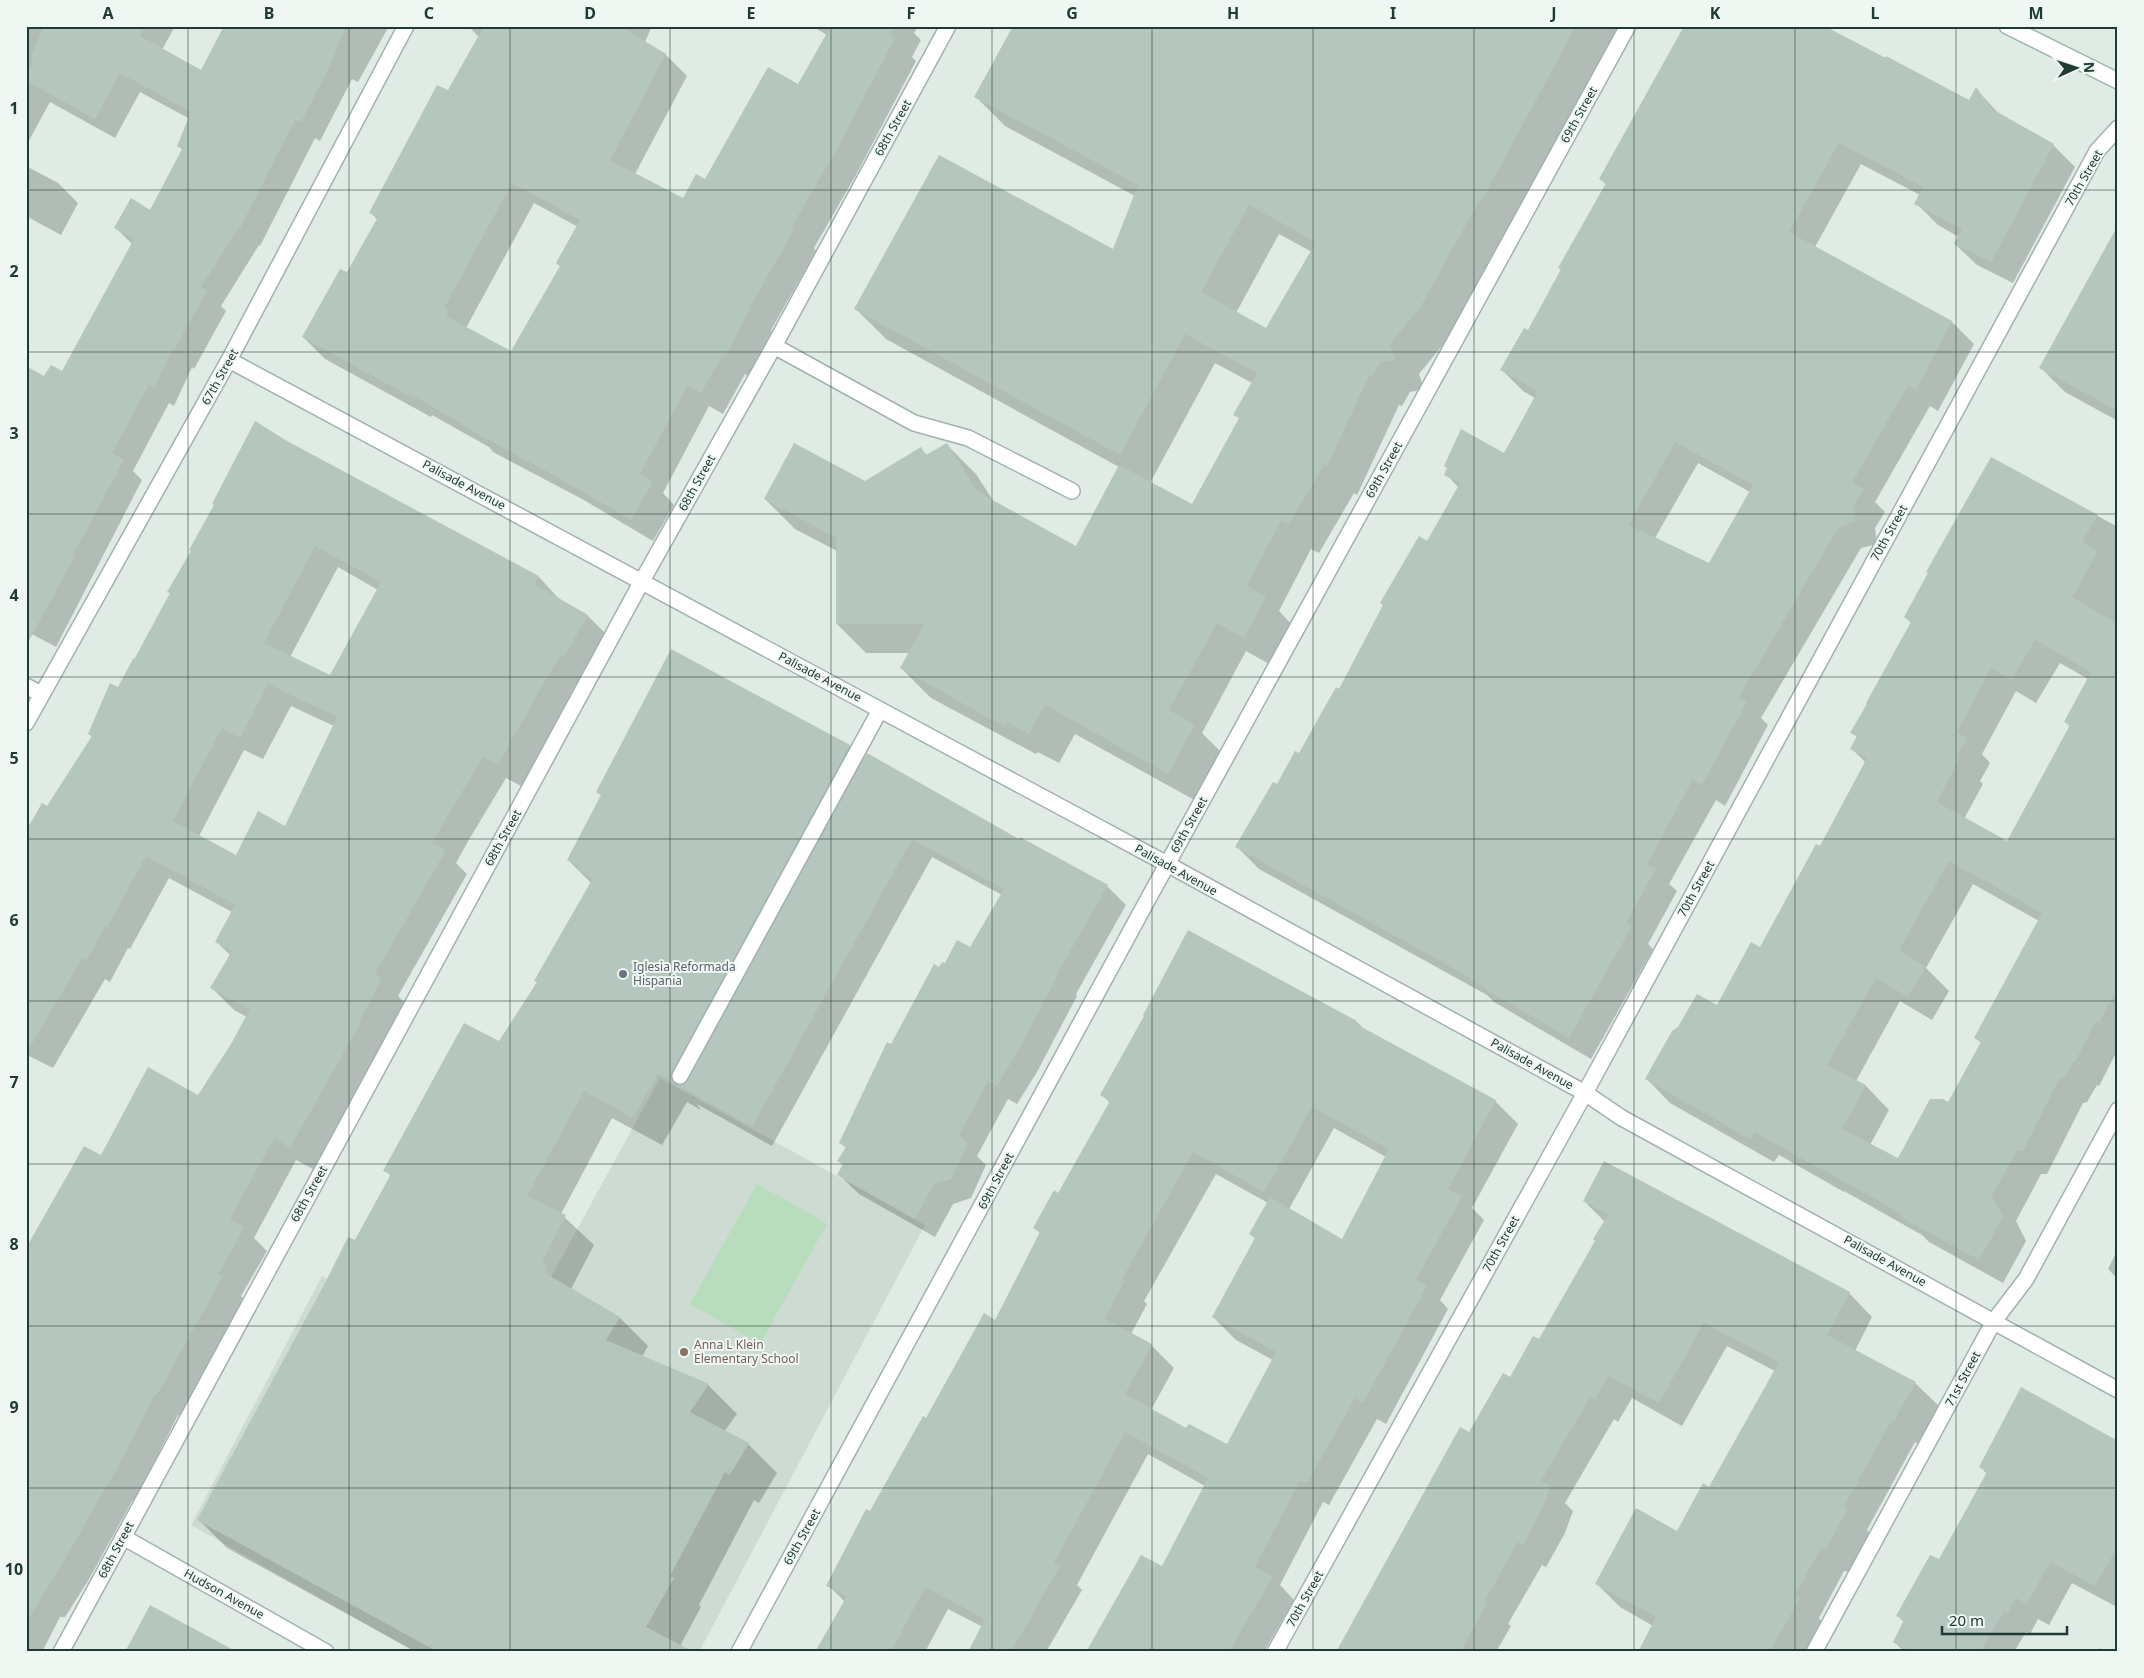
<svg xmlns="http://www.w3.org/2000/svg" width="2144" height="1678" viewBox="0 0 2144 1678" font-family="'Noto Sans',sans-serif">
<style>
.built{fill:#cddbd3}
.green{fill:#b7ddbd}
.shadow{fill:#0003;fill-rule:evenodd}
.building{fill:#b4c6bd;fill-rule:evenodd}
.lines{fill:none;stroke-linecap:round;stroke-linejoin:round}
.lane-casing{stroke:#a2b3ab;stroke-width:18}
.street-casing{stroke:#a2b3ab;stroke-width:18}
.secondary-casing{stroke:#9eb7ab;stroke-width:18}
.lane{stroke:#fff;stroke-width:15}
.street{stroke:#fff;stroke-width:15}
.secondary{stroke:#fff;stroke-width:15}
.grid{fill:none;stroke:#203b31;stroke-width:1;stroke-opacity:0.55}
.worship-dot{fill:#6b7280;stroke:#eff7f3;stroke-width:2}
.education-dot{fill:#8d6e63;stroke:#eff7f3;stroke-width:2}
.labels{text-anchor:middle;stroke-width:4;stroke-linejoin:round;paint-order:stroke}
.street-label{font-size:12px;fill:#203b31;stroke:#eff7f3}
.worship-label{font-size:12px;fill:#5b616d;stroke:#eff7f3;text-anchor:start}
.education-label{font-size:12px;fill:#785e54;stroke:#eff7f3;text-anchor:start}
.neatline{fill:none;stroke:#203b31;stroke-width:2}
.grid-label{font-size:16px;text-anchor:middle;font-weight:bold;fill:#203b31}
</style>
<rect width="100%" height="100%" fill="#dfebe4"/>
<path class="built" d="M660 1078 925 1225 699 1652H415L191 1525 322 1276 499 1372Z"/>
<path class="green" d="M757 1184 827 1224 760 1344 690 1304Z"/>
<path class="shadow" d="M26 26H175L162 50 201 72 226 26H389L358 82 352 79 320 141 315 138 260 246 259 245 221 306 226 311 194 369 192 367 174 406 169 403 133 471 142 480 56 647 26 631 45 378 62 372 132 244 116 228 150 211 183 150 179 146 190 119 140 92 115 138 50 102 26 146Z
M473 26H652L645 42 666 55 687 76 635 174 683 200 705 181 799 86 827 35 812 26H918L914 33 921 40 912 57 916 61 857 173 814 248 816 251 771 330 772 331 748 376 745 374 723 414 709 406 663 493 674 505 653 541 582 499 493 452 489 447 432 415 431 417 325 359 303 337 347 274 378 220 370 212 448 92 479 37 471 29ZM534 203 578 227 561 266 512 352 466 328Z
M1014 26H1625L1450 336 1419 374 1424 389 1410 392 1402 406 1399 405 1357 495 1354 493 1319 553 1311 549 1279 611 1295 628 1274 667 1246 651 1202 733 1224 755 1198 802 1075 734 1059 763 1038 752 1036 754 931 698 901 668 909 653H866L837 624V551L795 529 765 499 865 482 920 449 927 455 946 444 976 474 994 502 1077 548 1119 467 886 339 856 309 1113 251 1135 196 1005 126 976 97ZM1279 234 1312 252 1266 329 1236 313ZM1215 363 1252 383 1235 414 1240 419 1192 506 1150 483Z
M1824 26 1970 102 1976 89 2001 116 2053 145 2075 167 2013 283 1977 265 1955 244 1959 237 1938 225 1916 203 1920 195 1861 164 1815 247 1952 322 1974 344 1938 411 1930 406 1875 502 1885 512 1875 528 1877 544 1861 548 1761 718 1768 725 1725 806 1716 800 1669 884 1677 891 1648 944 1653 949 1591 1059 1494 1002 1487 995 1259 869 1237 847 1300 755 1428 543 1459 488 1446 474 1505 455 1535 398 1523 391 1501 369 1528 332 1562 270 1560 268 1607 185 1600 179ZM1698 463 1750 492 1710 565 1655 538Z
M26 166 58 183 78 203 61 235 26 216Z
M2118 227V421L2065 392 2041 368Z
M286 442 539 577 560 600 588 616 610 638 583 677 521 786 506 778 470 838 456 863 467 874 398 996 404 1002 381 1044 383 1046 313 1169 296 1160 254 1238 267 1251 241 1296 244 1299 180 1417 178 1415 134 1502 132 1501 88 1581 65 1617H60L42 1652H26V1251L101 1157 198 1097 233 1044 247 1017 234 1010 212 988 230 955 216 941 232 912 169 878 130 949 128 948 110 982 105 979 53 1068 27 1055 26 1057V833L48 808 92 737 90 734 136 660ZM338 567 378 590 330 677 290 657ZM291 706 334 726 286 827 236 857 199 836 244 750 263 759Z
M1991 458 2118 527V1049L2099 1086 2097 1085 2087 1102 2083 1103 2047 1174H2041L2016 1221 2026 1241 2003 1283 1929 1242 1922 1235 1844 1191V1192L1779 1155 1774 1162 1670 1103 1647 1079 1718 1006 1760 949 1820 847 1866 763 1852 749 1858 738 1852 732 1911 623 1905 617ZM2060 663 2088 679 2066 722 2070 727 2008 843 1964 819 1983 784 1980 781 1990 763 1982 754 2016 691 2036 703ZM1973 884 2039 921 1976 1038 1982 1044 1949 1103 1899 1160 1870 1145 1889 1110 1866 1086 1856 1081 1900 1001 1932 1020 1949 991 1926 968Z
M850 746 865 760 1107 886 1126 905 1076 994 1077 996 1037 1072 1017 1104 1008 1099 977 1156 986 1165 971 1198 953 1204 935 1237 859 1194 839 1175 844 1166 839 1161 846 1148 841 1143 891 1045 940 968 971 949 1002 895 932 857 772 1146 697 1104 701 1110 687 1102 662 1145 612 1118 561 1214 594 1245 571 1289 620 1318 648 1346 642 1357 708 1385 737 1414 724 1432 748 1444 777 1473 759 1503 754 1500 699 1605 701 1607 680 1646 689 1652H416L227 1548 198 1519 391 1176 385 1170 499 1043 538 983 591 883 568 860 602 796 597 792Z
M1357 1022 1364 1029 1495 1101 1518 1124 1472 1208 1484 1220 1440 1300 1448 1309 1386 1424 1377 1419 1329 1505 1323 1502 1280 1585 1294 1600 1264 1652H1088L1163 1568 1205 1486 1148 1454 1077 1585 1082 1590 1046 1652H969L983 1627 948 1609 925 1652H823L845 1602 828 1585 927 1420 996 1322 1040 1233 1035 1228 1059 1195 1110 1103 1102 1095ZM1334 1128 1386 1157 1343 1241 1289 1209ZM1216 1174 1268 1203 1250 1234 1256 1239 1213 1317 1236 1340 1273 1360 1228 1446 1187 1430 1151 1410 1174 1368 1151 1345 1131 1334 1147 1304 1144 1301Z
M1584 1201 1849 1293 1872 1317 1855 1351 1915 1383 1939 1406 1918 1444 1915 1442 1867 1530 1870 1533 1849 1572 1844 1571 1819 1618 1822 1622 1806 1652H1640L1653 1626 1620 1607 1597 1584 1678 1532 1710 1488 1775 1371 1727 1346 1682 1426 1632 1398 1618 1422 1614 1419 1565 1503 1573 1511 1565 1533 1546 1567 1542 1565 1508 1624 1511 1626 1496 1652H1337L1469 1434 1539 1341 1597 1241 1605 1222Z
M2118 1249V1279L2108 1269Z
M2118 1442 2117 1607 2072 1583 2049 1625 2038 1619 2030 1634 2026 1632 2014 1652H1905L1894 1642 1904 1622 1898 1616 1939 1561 1987 1474 1981 1467Z
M2100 1648 2107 1652H2098Z"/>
<path class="building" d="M44 26H145L140 36 201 70 224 26H346L330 66 301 122 295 120 240 228 239 227 201 287 207 291 174 350 172 349 154 388 149 384 112 453 124 460 73 555 75 556 26 646V366L44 376 51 365 62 371 134 239 114 228 131 198 150 210 182 149 177 146 191 112 120 73 95 119 26 81V75L32 63 31 55Z
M484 26H620L666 54 610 160 683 198 696 174 705 179 768 67 798 84 831 26H895L891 36 895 38 836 151 792 226 795 228 750 307 751 308 726 355 723 354 701 393 688 385 640 474 653 482 631 520 559 478 470 430 471 429 410 394 409 396 302 337 340 269 347 272 378 217 369 213 437 85 448 90ZM512 183 580 220 556 263 560 266 511 351 446 316 449 310 444 308Z
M1013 26H1576L1482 200 1480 199 1421 306 1390 344 1395 360 1380 362 1372 377 1369 376 1327 466 1324 465 1289 524 1281 521 1247 586 1266 597 1244 638 1217 623 1169 710 1195 725 1168 774 1045 705 1029 734 1008 723 1006 726 983 715 900 668 924 624H836V538L764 499 794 443 865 481 921 447 926 455 947 443 978 492 1076 546 1119 465 1192 504 1239 418 1233 415 1257 373 1185 334 1120 455 854 309 939 155 1113 249 1138 185 974 97ZM1249 205 1316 242 1266 328 1201 292Z
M1684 26H1824L1885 58 1886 56 1969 100 1976 87 1992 109 2054 144 1991 262 1954 244 1962 229 1914 204 1923 187 1839 143 1789 232 1952 321 1916 390 1908 385 1852 483 1864 489 1853 506 1856 522 1839 527 1738 698 1747 702 1702 785 1693 779 1647 864 1656 869 1626 923 1632 926 1569 1038 1470 980 1471 978 1235 847 1273 782 1277 784 1295 751 1299 753 1336 687 1339 689 1383 605 1380 603 1419 536 1427 541 1460 483 1444 475 1447 468 1444 466 1461 429 1504 453 1538 391 1500 370 1524 328 1528 330 1561 269 1558 268 1606 183 1599 179ZM1675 442 1753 485 1709 563 1629 525Z
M2118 225V411L2039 368Z
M255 421 287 441 539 576 534 584 588 615 564 657 560 655 498 764 483 757 448 815 432 843 446 850 375 974 382 978 360 1021 361 1022 290 1148 274 1138 230 1219 245 1227 218 1274 223 1276 157 1395 155 1394 111 1480 110 1479 66 1558 26 1623V1248L84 1146 101 1155 148 1067 198 1095 231 1044 250 1009 210 988 232 951 215 942 235 905 146 856 107 928 105 926 87 960 82 958 26 1054V831L42 803 47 806 92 736 88 734 110 683 118 687 133 659 135 658 170 593 167 592 191 551 189 550 214 505 212 504ZM315 546 381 582 330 675 264 643ZM268 684 337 717 285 826 258 811 236 855 173 821 222 728 240 738Z
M1991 457 2098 515 2082 542 2098 552 2072 597 2116 623 2118 620V986L2099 1023 2096 1021 2075 1062H2073L2064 1078 2059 1079 2023 1151 2017 1150 1992 1196 2003 1217 1979 1260 1904 1219 1902 1214 1820 1168V1169L1755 1132 1750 1139 1645 1079 1672 1031 1678 1027 1697 994 1717 1005 1751 942 1760 947 1816 844 1820 846 1867 758 1850 749 1857 736 1850 733 1867 704 1866 703 1911 622 1904 617 1928 573 1926 572ZM2035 640 2091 672 2064 722 2070 725 2007 841 1937 802 1959 759 1956 757 1967 738 1957 732 1991 668 2012 680ZM1949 861 2042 913 1974 1038 1981 1042 1948 1102 1943 1099H1930L1898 1158 1842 1129 1866 1085 1827 1065 1876 978 1908 997 1926 967 1899 950Z
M671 649 850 745 672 1072 671 1077 674 1083 658 1074 633 1118 584 1091 527 1196 566 1215 542 1262 548 1266 545 1273 620 1317 606 1340 709 1384 690 1412 749 1443 730 1475 725 1472 670 1576 674 1578 646 1627 694 1652H438L197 1520 324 1285 348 1237 355 1240 391 1174 383 1171 464 1023 499 1041 537 982 534 981 593 878 578 870V866L567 860 601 795 596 792Z
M867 753 1019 839 1020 837 1108 885 1057 974 1058 975 1017 1053 997 1086 988 1081 959 1135 967 1144 952 1179 934 1184 915 1219 837 1175 843 1164 837 1161 846 1147 839 1143 887 1042 891 1044 934 964 939 967 942 962 945 963 957 940 970 947 1004 889 912 839 752 1127 677 1085 684 1084 688 1080Z
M1188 930 1357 1021 1356 1024 1496 1100 1448 1189 1462 1196 1416 1280 1427 1286 1363 1403 1355 1398 1307 1483 1300 1480 1255 1567 1273 1576 1229 1652H1086L1141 1555 1162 1566 1208 1478 1125 1432 1054 1563 1060 1566 1011 1652H968L985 1619 925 1587 891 1652H815L847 1596 826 1586 866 1509 870 1511 923 1416 926 1418 984 1313 995 1320 1040 1232 1033 1228 1054 1190 1058 1193 1110 1101 1100 1095 1144 1016 1143 1015ZM1312 1107 1389 1149 1342 1239 1270 1197 1249 1234 1255 1238 1212 1317 1276 1352 1227 1444 1189 1424 1186 1428 1125 1394 1152 1344 1105 1319 1125 1280 1122 1279 1193 1152 1264 1192Z
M1604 1161 1850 1292 1827 1335 1916 1382 1894 1421 1892 1420 1844 1506 1848 1508 1826 1549 1821 1548 1795 1595 1800 1598 1770 1652H1638L1656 1617 1595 1584 1636 1508 1677 1531 1703 1483 1709 1487 1779 1362 1704 1323 1659 1403 1608 1376 1595 1399 1590 1397 1541 1481 1551 1486 1542 1509 1523 1545 1518 1542 1485 1600 1488 1602 1460 1652H1336L1460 1427 1469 1432 1503 1373 1510 1377 1533 1336 1539 1339 1595 1241 1593 1239 1608 1215 1583 1201Z
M2021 1387 2118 1441V1546L2095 1586 2050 1562 2027 1604 2016 1598 2008 1613 2004 1611 1980 1652H1912L1893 1642 1904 1620 1896 1616 1930 1555 1939 1559 1987 1472 1979 1467Z
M150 1605 237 1652H125Z"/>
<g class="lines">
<g class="lane-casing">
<path id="lane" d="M774 346 914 423 968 438 1072 491
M680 1076 880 710"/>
</g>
<g class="street-casing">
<path id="street" d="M229 360 1167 864 1585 1093 1622 1118 2118 1390
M26 686 41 694
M26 723 229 360 406 26
M123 1537 326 1652
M61 1652 642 581 774 346 948 26
M739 1652 1147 901 1628 26
M1275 1652 1585 1093 2097 151 2118 128
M1814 1652 1994 1321 2026 1279 2118 1110"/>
</g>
<g class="secondary-casing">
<path id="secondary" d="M2007 26 2118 81"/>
</g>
<use href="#lane" class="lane"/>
<use href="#street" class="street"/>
<use href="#secondary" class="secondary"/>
</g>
<path class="grid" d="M188 26V1652M349 26V1652M510 26V1652M670 26V1652M831 26V1652M992 26V1652M1152 26V1652M1313 26V1652M1474 26V1652M1634 26V1652M1795 26V1652M1956 26V1652M26 190H2118M26 352H2118M26 514H2118M26 677H2118M26 839H2118M26 1001H2118M26 1164H2118M26 1326H2118M26 1488H2118"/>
<circle class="worship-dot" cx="623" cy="974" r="5"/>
<circle class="education-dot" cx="684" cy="1352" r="5"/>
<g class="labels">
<g class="street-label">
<text transform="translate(1579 115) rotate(-61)" y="4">69th Street</text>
<text transform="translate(893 128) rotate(-61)" y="4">68th Street</text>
<text transform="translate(2084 178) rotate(-60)" y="4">70th Street</text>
<text transform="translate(220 377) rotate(-61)" y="4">67th Street</text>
<text transform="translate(1384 470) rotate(-61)" y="4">69th Street</text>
<text transform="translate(697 483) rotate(-61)" y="4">68th Street</text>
<text transform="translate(464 485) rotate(28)" y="4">Palisade Avenue</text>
<text transform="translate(1889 533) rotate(-61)" y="4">70th Street</text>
<text transform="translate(820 677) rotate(28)" y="4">Palisade Avenue</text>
<text transform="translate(1189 825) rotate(-61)" y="4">69th Street</text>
<text transform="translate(503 838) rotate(-61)" y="4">68th Street</text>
<text transform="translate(1176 870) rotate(29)" y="4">Palisade Avenue</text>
<text transform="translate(1696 889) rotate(-61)" y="4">70th Street</text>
<text transform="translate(1532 1064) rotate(29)" y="4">Palisade Avenue</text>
<text transform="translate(996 1181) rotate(-62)" y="4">69th Street</text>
<text transform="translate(309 1194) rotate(-61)" y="4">68th Street</text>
<text transform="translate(1501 1244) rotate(-61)" y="4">70th Street</text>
<text transform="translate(1885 1261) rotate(29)" y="4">Palisade Avenue</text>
<text transform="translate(1963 1379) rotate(-62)" y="4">71st Street</text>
<text transform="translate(802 1537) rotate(-61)" y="4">69th Street</text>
<text transform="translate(116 1550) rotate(-62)" y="4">68th Street</text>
<text transform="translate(224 1594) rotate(29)" y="4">Hudson Avenue</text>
<text transform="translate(1305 1599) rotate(-61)" y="4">70th Street</text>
</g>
<g class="worship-label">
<text x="633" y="971">Iglesia Reformada<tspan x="633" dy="14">Hispania</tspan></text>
</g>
<g class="education-label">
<text x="694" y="1349">Anna L Klein<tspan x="694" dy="14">Elementary School</tspan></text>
</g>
</g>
<rect width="2144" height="1678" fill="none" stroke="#eff7f3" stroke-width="55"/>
<g transform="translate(2076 68) rotate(87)" stroke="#eff7f3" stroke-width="4" paint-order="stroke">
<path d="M0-4L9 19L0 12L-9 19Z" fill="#203b31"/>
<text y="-8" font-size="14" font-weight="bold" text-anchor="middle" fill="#203b31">N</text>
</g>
<path d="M1942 1626v8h125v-8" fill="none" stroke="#203b31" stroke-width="2.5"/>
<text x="1949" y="1626" font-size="15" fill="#203b31" stroke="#eff7f3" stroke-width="4" paint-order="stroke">20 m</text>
<rect x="28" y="28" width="2088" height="1622" class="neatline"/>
<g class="grid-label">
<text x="108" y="19">A</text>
<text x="269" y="19">B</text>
<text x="429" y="19">C</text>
<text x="590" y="19">D</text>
<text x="751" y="19">E</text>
<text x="911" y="19">F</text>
<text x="1072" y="19">G</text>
<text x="1233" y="19">H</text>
<text x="1393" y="19">I</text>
<text x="1554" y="19">J</text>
<text x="1715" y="19">K</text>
<text x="1875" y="19">L</text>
<text x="2036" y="19">M</text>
<text x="14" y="114">1</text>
<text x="14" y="277">2</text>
<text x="14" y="439">3</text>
<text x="14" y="601">4</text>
<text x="14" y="764">5</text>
<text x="14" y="926">6</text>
<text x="14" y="1088">7</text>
<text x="14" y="1250">8</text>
<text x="14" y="1413">9</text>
<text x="14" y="1575">10</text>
</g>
</svg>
